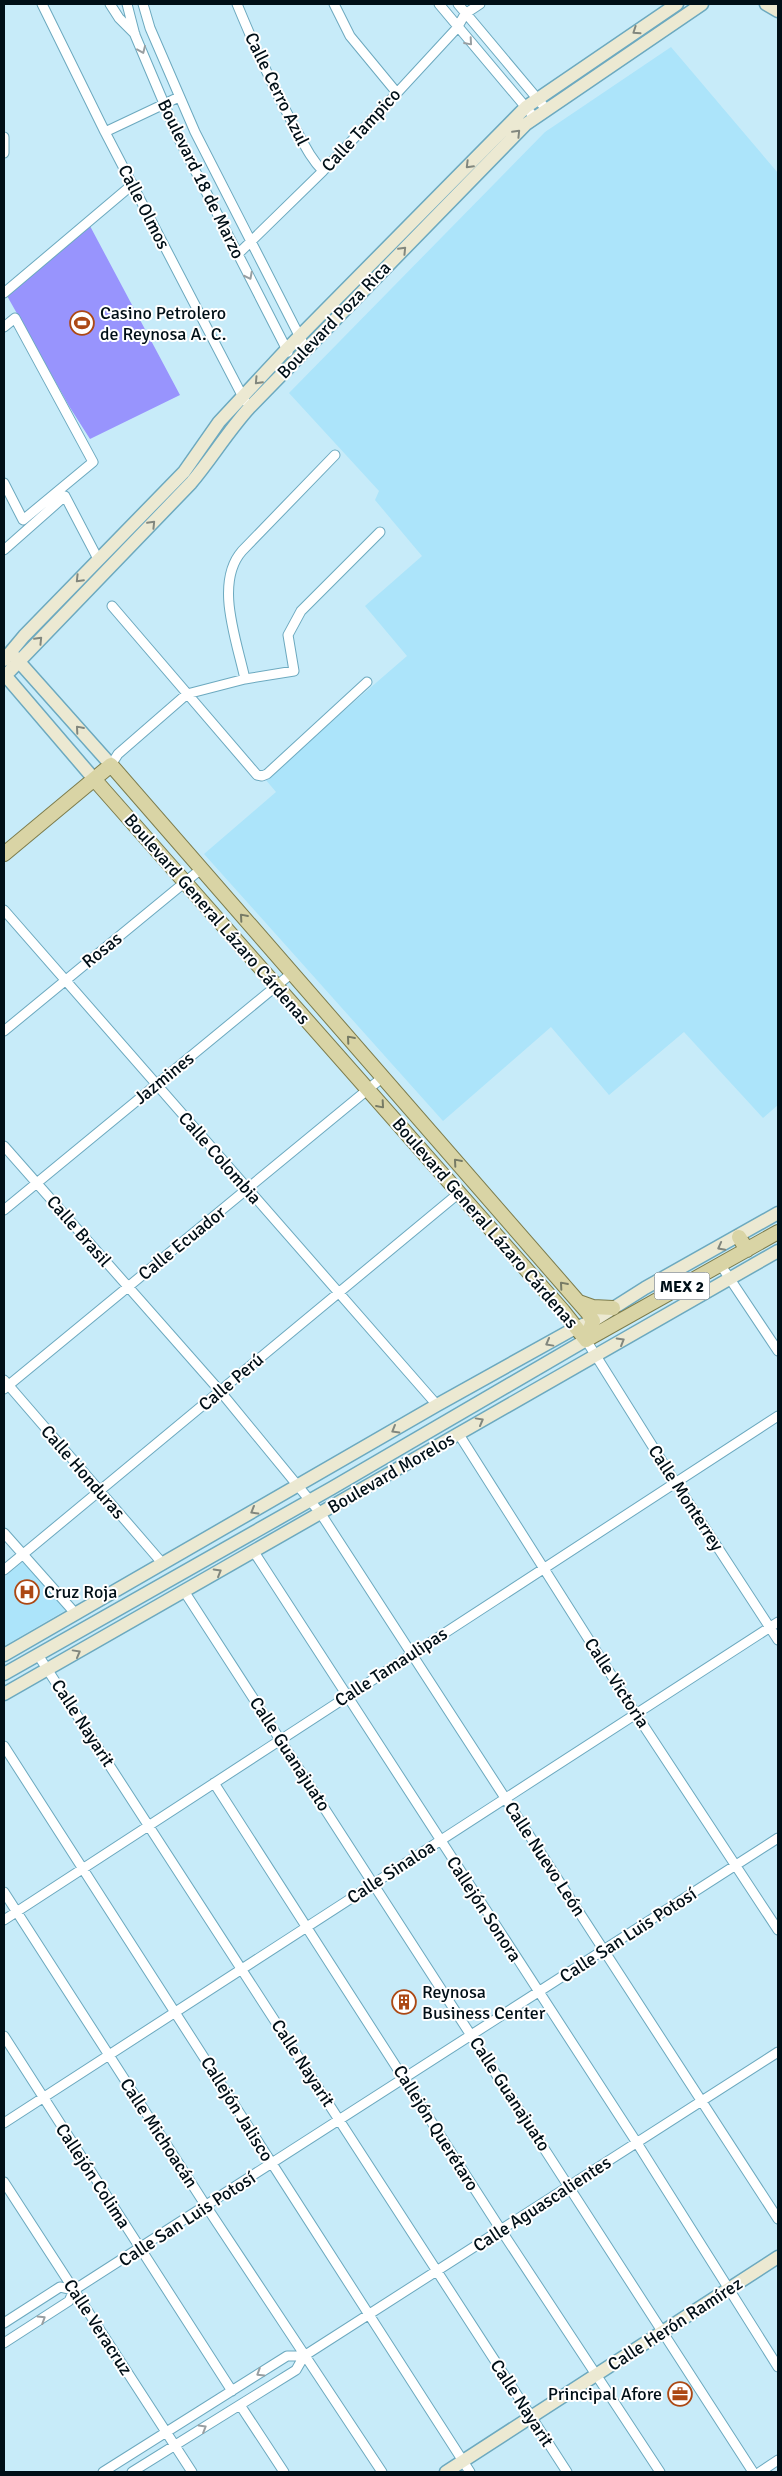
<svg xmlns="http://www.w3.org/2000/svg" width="782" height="2476" viewBox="0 0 782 2476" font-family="Signika,sans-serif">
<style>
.built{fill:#ace4fa}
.water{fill:#9894fd}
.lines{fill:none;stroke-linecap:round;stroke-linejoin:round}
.street-casing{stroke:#6ca9bf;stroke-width:11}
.secondary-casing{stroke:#6ca9bf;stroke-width:15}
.primary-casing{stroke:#7c7c4c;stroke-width:16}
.street{stroke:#fff;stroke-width:9}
.secondary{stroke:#ece9d2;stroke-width:12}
.primary{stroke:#d9d4a5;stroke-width:14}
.oneway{stroke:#82877e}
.oneway2{stroke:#999fa2}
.oneway3{stroke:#777b65}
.labels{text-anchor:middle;stroke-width:4;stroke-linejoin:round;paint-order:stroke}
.shield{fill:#fff;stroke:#4c575d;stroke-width:1}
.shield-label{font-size:16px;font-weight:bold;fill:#000f17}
.street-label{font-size:18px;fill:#000f17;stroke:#fff}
.poi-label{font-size:18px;fill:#000f17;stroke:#fff;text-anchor:start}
</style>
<rect width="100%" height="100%" fill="#c7ebf9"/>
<path class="built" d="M671 47 778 173V1105L763 1118 684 1032 609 1095 551 1027 443 1121 204 854 276 792 265 779 407 656 365 606 422 556 375 500 379 491 289 393 545 132Z
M23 1562 66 1610 4 1646V1577Z"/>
<path class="water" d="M90 226 180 395 90 439 69 406 6 294 46 264Z"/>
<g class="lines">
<g class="street-casing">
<path id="street" d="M42 4 105 132 245 401
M110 4 119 18 135 34
M127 4 135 35 179 139 288 352
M143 4 150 28 195 132 306 349
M237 4C254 45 272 86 294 126 303 142 310 158 323 171
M334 4 350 36 397 93
M439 4 534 117
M458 4 546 109
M105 132 179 97
M4 137V153
M238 254 323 171 397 93 457 28 465 14 480 4
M4 293 133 184
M4 327 15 318 93 462 23 520 4 483
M4 550 65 496 98 559
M112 606 257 775 262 776 267 774 367 682
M245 679C237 641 214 583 242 551L335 455
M111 765 118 754 187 694 245 679 294 671 288 635 301 611 380 532
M4 910 437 1405
M4 1031 201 869
M4 1146 220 1391 321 1514 778 2219
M4 1210 292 973
M720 1264 778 1351
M586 1340 675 1482 778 1640
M4 1380 163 1564
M4 1389 383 1077
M458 1433 636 1714 778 1930
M4 1533 75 1613
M254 1552 637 2143 778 2367
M4 1570 459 1193
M184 1591 753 2472
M38 1655 567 2472
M4 1746 470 2472
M214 1783 501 2230 660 2472
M4 1892 206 2206 382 2472
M4 1920 778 1416
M4 2036 232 2391
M4 2123 778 1622
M4 2182 192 2472
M4 2323 60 2287 74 2290
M4 2343 69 2301 74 2290 778 1838
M240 2405 284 2472
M103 2472 287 2356H304
M132 2472 296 2370 304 2356 778 2052
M760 2472 778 2460"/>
</g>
<g class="secondary-casing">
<path id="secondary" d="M766 4 778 11
M13 655 111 765
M4 660 24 636 184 472 219 422 286 350 526 107 677 4
M4 674 94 779
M4 677 191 483C212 458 228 431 250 407L526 124 702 4
M4 1655 437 1405 577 1327 593 1321 645 1288 778 1213
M4 1674 332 1488 586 1340
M4 1694 778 1251
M446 2472 778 2257"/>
</g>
<g class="primary-casing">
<path id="primary" d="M94 779 563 1311 586 1340
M4 854 111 765 588 1313 593 1321 586 1340
M739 1237 747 1250
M579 1302 593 1307 613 1308
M586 1340 778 1232"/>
</g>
<use href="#street" class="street"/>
<use href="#secondary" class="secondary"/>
<use href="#primary" class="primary"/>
</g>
<defs><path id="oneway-chevron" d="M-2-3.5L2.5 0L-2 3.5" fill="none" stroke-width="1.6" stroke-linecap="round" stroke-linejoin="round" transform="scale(1.25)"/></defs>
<g class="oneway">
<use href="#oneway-chevron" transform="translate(636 31) rotate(146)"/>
<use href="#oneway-chevron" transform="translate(517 133) rotate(-46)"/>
<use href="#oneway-chevron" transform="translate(469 165) rotate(135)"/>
<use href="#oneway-chevron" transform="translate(403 250) rotate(-46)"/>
<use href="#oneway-chevron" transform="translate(258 381) rotate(133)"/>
<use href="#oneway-chevron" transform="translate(152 524) rotate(-46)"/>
<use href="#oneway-chevron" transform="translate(79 579) rotate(134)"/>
<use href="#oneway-chevron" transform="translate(39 640) rotate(-46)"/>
<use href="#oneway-chevron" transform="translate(79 729) rotate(-131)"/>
<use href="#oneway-chevron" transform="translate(721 1247) rotate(152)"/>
<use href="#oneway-chevron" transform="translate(621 1341) rotate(-30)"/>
<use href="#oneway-chevron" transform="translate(549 1343) rotate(151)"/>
<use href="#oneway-chevron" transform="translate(480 1421) rotate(-29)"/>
<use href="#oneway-chevron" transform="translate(395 1430) rotate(150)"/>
<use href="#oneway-chevron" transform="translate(254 1511) rotate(150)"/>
<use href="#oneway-chevron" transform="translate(218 1572) rotate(-30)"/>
<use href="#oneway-chevron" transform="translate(77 1653) rotate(-29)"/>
</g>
<g class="oneway2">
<use href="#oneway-chevron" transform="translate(469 42) rotate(49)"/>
<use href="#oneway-chevron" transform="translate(142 50) rotate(67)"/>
<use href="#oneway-chevron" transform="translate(249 276) rotate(63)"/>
<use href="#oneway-chevron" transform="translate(42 2319) rotate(-32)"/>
<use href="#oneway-chevron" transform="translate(260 2373) rotate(148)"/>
<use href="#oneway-chevron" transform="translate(203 2428) rotate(-31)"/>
</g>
<g class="oneway3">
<use href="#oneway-chevron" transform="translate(243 917) rotate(-131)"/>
<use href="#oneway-chevron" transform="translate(350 1039) rotate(-131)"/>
<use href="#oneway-chevron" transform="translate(381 1105) rotate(49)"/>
<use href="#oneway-chevron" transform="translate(457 1162) rotate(-131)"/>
<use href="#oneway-chevron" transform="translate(563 1285) rotate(-131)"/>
</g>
<defs>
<g id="stadium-ring" transform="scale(1.25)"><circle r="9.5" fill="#fff" stroke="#ac4814" stroke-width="1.5"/><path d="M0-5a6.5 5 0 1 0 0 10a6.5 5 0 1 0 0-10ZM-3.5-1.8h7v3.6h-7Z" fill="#ac4814"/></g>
<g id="hospital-ring" transform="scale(1.25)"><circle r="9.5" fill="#fff" stroke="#ac4814" stroke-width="1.5"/><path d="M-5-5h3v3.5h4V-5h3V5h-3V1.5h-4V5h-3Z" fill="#ac4814"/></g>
<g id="building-ring" transform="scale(1.25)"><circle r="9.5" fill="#fff" stroke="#ac4814" stroke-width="1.5"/><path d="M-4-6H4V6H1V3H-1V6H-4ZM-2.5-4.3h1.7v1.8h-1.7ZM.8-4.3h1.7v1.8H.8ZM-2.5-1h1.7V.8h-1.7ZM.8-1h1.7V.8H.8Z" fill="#ac4814"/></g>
<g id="office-ring" transform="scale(1.25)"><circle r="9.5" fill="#fff" stroke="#ac4814" stroke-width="1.5"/><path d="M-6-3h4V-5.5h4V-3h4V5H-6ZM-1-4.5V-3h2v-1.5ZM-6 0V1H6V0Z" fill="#ac4814"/></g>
</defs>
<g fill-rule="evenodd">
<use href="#stadium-ring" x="82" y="323"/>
<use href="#hospital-ring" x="27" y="1592"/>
<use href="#building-ring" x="404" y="2002"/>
<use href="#office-ring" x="680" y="2394"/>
</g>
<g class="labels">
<rect class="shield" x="654.5" y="1272.5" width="55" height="27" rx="4"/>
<g class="shield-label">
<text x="682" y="1292">MEX 2</text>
</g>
<g class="street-label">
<text transform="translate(277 89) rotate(64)" y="6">Calle Cerro Azul</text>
<text transform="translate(361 130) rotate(-47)" y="6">Calle Tampico</text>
<text transform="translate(201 179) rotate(64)" y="6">Boulevard 18 de Marzo</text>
<text transform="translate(144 207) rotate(63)" y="6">Calle Olmos</text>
<text transform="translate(334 320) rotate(-46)" y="6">Boulevard Poza Rica</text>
<text transform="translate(217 919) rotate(49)" y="6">Boulevard General Lázaro Cárdenas</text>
<text transform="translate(102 950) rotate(-39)" y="6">Rosas</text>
<text transform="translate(164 1078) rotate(-39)" y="6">Jazmines</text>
<text transform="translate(220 1158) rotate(49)" y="6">Calle Colombia</text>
<text transform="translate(485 1223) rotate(49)" y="6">Boulevard General Lázaro Cárdenas</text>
<text transform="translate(79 1231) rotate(49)" y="6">Calle Brasil</text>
<text transform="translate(182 1243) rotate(-39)" y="6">Calle Ecuador</text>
<text transform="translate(231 1382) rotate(-40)" y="6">Calle Perú</text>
<text transform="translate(83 1472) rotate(49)" y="6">Calle Honduras</text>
<text transform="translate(391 1473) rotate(-30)" y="6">Boulevard Morelos</text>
<text transform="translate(686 1498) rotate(57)" y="6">Calle Monterrey</text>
<text transform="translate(391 1667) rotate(-33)" y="6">Calle Tamaulipas</text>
<text transform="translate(617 1683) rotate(57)" y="6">Calle Victoria</text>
<text transform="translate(83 1723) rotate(57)" y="6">Calle Nayarit</text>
<text transform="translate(290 1754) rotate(57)" y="6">Calle Guanajuato</text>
<text transform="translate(545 1859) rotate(57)" y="6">Calle Nuevo León</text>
<text transform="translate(391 1872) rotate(-33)" y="6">Calle Sinaloa</text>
<text transform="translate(484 1909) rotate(57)" y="6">Callejón Sonora</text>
<text transform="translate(628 1935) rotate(-33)" y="6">Calle San Luis Potosí</text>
<text transform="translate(303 2063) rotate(57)" y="6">Calle Nayarit</text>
<text transform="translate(510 2094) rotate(57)" y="6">Calle Guanajuato</text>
<text transform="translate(237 2109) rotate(58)" y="6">Callejón Jalisco</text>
<text transform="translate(436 2128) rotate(58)" y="6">Callejón Querétaro</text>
<text transform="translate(159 2133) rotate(57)" y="6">Calle Michoacán</text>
<text transform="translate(93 2176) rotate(57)" y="6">Callejón Colima</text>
<text transform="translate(542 2204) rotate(-33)" y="6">Calle Aguascalientes</text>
<text transform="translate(187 2219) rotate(-33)" y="6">Calle San Luis Potosí</text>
<text transform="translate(675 2324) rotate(-33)" y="6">Calle Herón Ramírez</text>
<text transform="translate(98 2327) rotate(57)" y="6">Calle Veracruz</text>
<text transform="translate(522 2403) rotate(57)" y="6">Calle Nayarit</text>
</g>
<g class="poi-label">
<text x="100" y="319">Casino Petrolero<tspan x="100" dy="21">de Reynosa A. C.</tspan></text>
<text x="44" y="1598">Cruz Roja</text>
<text x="422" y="1998">Reynosa<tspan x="422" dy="21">Business Center</tspan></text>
<text x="662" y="2400" text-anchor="end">Principal Afore</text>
</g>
</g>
<rect width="782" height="2476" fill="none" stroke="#000f17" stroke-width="10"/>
</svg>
